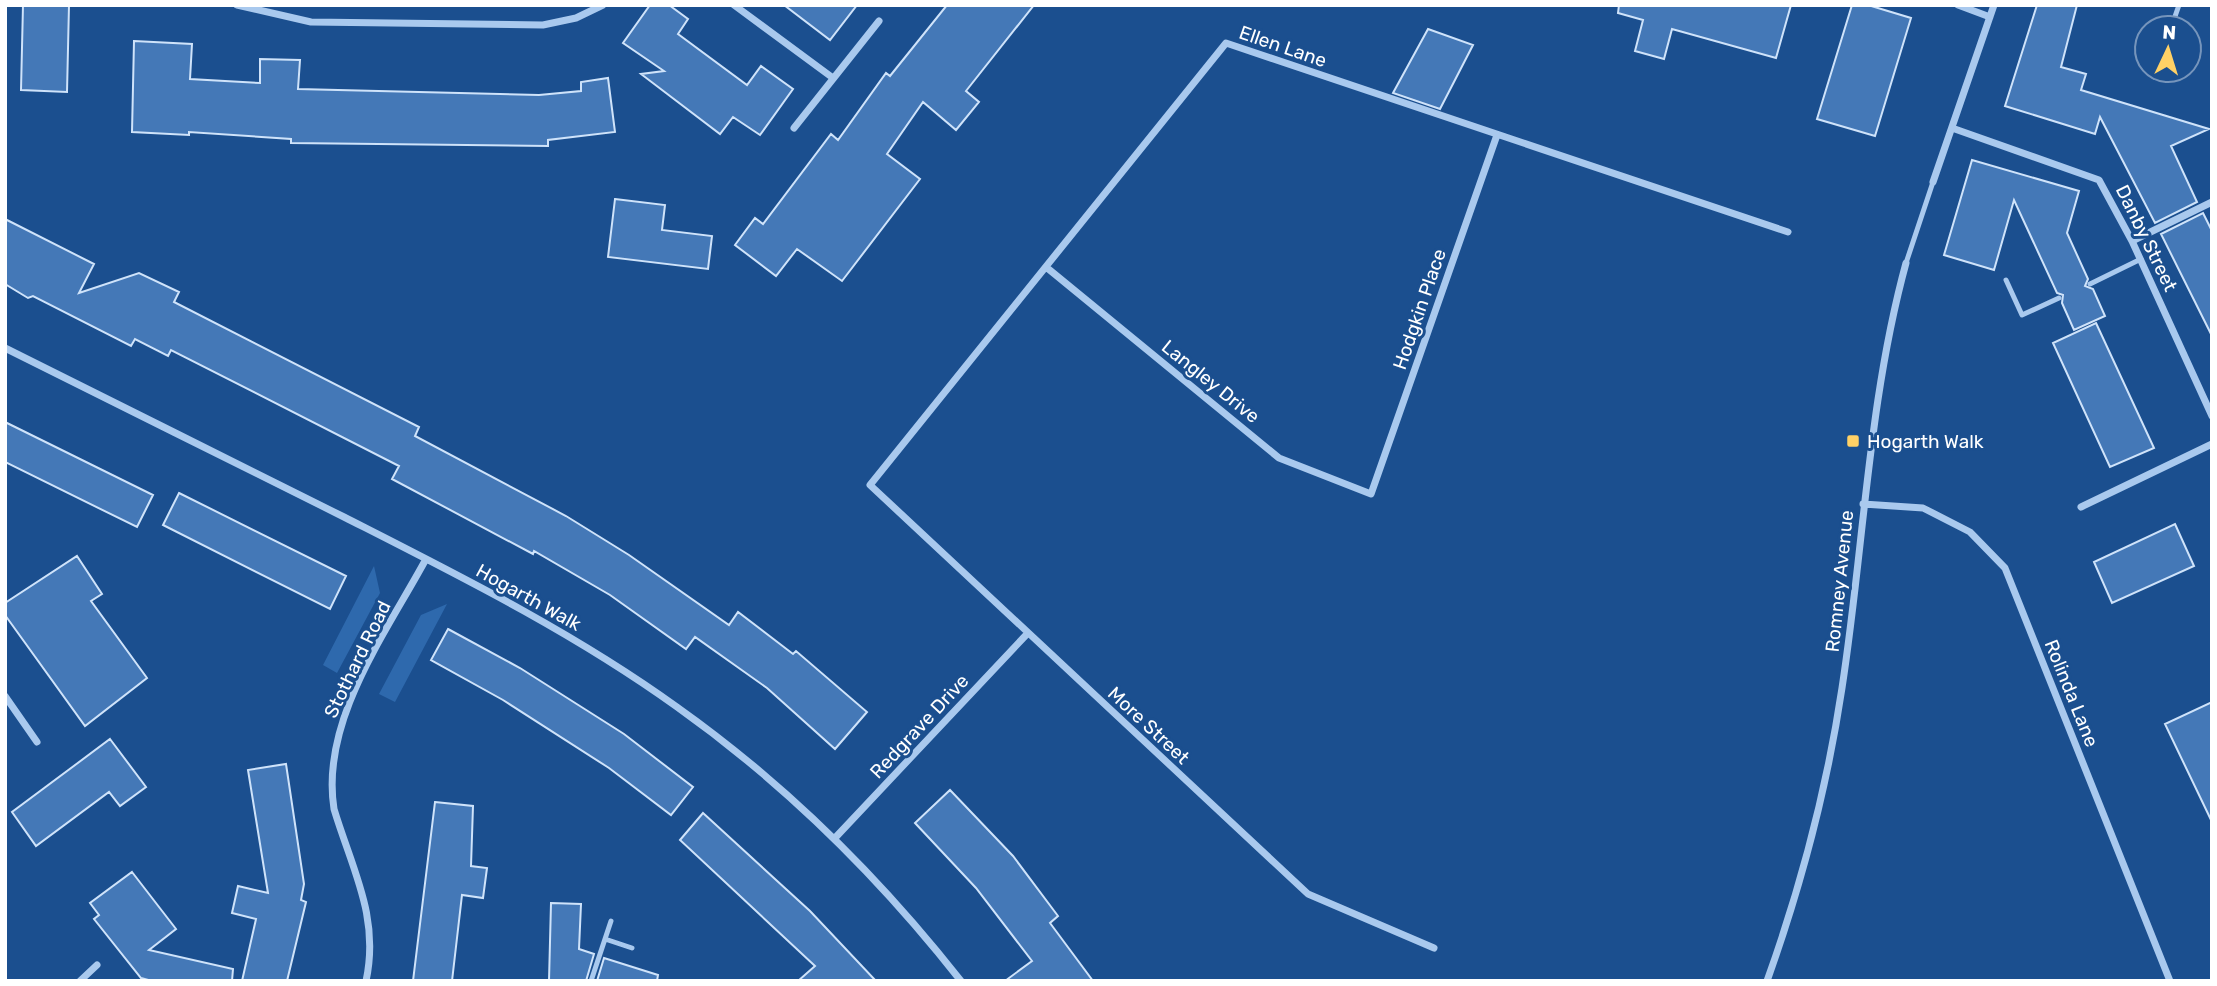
<svg xmlns="http://www.w3.org/2000/svg" width="2217" height="986" viewBox="0 0 2217 986" font-family="Rubik,sans-serif">
<style>
.green{fill:#2e69ad}
.building{fill:#4478b7;stroke:#cfe3fa;stroke-width:2}
.lines{fill:none;stroke-linecap:round;stroke-linejoin:round}
.lane{stroke:#a9c9ee;stroke-width:5}
.street{stroke:#a9c9ee;stroke-width:7}
.poi-dot{fill:#ffd166;stroke:#1b4f8f;stroke-width:2.5}
.labels{text-anchor:middle;stroke-width:6;stroke-linejoin:round;paint-order:stroke}
.street-label{font-size:19px;fill:#fff;stroke:#1b4f8f}
.poi-label{font-size:19px;fill:#fff;stroke:#1b4f8f;text-anchor:start}
</style>
<rect width="100%" height="100%" fill="#1b4f8f"/>
<path class="green" d="M374 566 380 593 337 673 323 665Z
M447 604 395 702 379 694 421 615Z"/>
<path class="building" d="M23 5H69L67 92 21 90Z
M650 5H669L688 19 678 34 747 85 761 66 793 89 760 135 733 117 720 134 641 74 664 71 623 43Z
M784 5H857L830 40Z
M947 5H1034L966 91 979 102 956 130 923 102 887 154 920 179 842 281 797 249 776 276 735 245 755 218 763 224 831 134 838 140 886 73 890 76Z
M1619 5H1791L1776 58 1672 29 1664 59 1635 51 1643 20 1618 13Z
M1852 5H1868L1911 18 1875 136 1817 119Z
M2037 5H2077L2061 67 2086 74 2081 90 2209 129 2171 146 2197 202 2155 223 2100 117 2095 134 2005 106Z
M1428 29 1473 45 1440 109 1393 93Z
M134 41 192 44 190 79 260 83V59L300 60 298 89 539 95 581 91V82L608 78 615 132 548 140V146L291 143V139L189 132V135L132 132Z
M1972 160 2079 191 2067 233 2088 279 2085 286 2093 289 2105 316 2074 330 2062 303 2063 295 2057 293 2014 200 1994 270 1944 255Z
M615 199 665 205 662 230 712 236 708 269 608 257Z
M2203 213 2212 231V336L2161 234Z
M5 219 94 264 79 293 139 273 179 292 174 302 419 427 415 436 566 516 629 555 729 625 738 612 793 654 796 651 867 712 835 749 767 688 695 637 686 649 610 595 534 551 533 554 392 479 399 466 171 350 168 356 135 339 131 346 33 296 28 298 5 284Z
M2096 323 2154 448 2110 467 2053 343Z
M5 422 153 495 137 527 5 462Z
M179 493 346 576 330 609 163 525Z
M2175 524 2194 566 2112 603 2094 562Z
M77 556 102 594 91 601 147 678 85 726 5 615V603Z
M448 629 520 668 624 734 693 787 671 815 609 768 503 700 431 660Z
M2212 702V822L2165 724Z
M110 739 146 787 120 806 109 792 36 846 12 812Z
M286 764 304 884 301 900 306 902 287 981H242L256 919 232 913 238 886 268 893 248 770Z
M950 790 1013 856 1058 916 1050 923 1093 981H1005L1032 961 976 888 915 823Z
M435 802 473 806 471 866 487 868 483 898 462 895 452 981H413Z
M703 813 810 911 876 981H798L815 966 680 840Z
M132 872 176 929 149 950 233 969 232 981H152L141 978 94 919 99 915 90 903Z
M551 903 581 904 579 949 594 954 586 981H549Z
M604 958 658 975 657 981H597Z"/>
<g class="lines">
<path class="lane" d="M2171 28 2179 5
M2154 77 2157 70
M1906 263 1933 182
M2006 280 2022 315 2059 298
M2090 284 2141 259
M605 939 632 948
M591 981 611 921"/>
<path class="street" d="M237 5 311 22 543 25 576 18 603 5
M734 5 833 78
M1958 5 1990 17
M794 128 879 21
M1952 128 2099 180 2132 241 2212 416
M1933 182 1994 5
M2132 241 2212 202
M1046 267 1279 458 1371 494 1497 135
M5 348C118 404 231 461 344 517 458 575 573 632 677 707 784 783 880 878 961 981
M1863 504 1923 508 1970 532 2005 568 2170 981
M2081 507 2212 444
M5 696 37 742
M834 839 1027 634
M1434 948 1308 894 870 485 1226 43 1788 232
M80 981 97 965
M366 981C380 917 352 869 334 809 320 721 386 633 426 559
M1767 981C1801 886 1827 788 1842 688 1864 546 1868 402 1906 263"/>
</g>
<rect class="poi-dot" x="1846" y="434" width="14" height="14" rx="3.5"/>
<g class="labels">
<g class="street-label">
<text transform="translate(1283 46) rotate(19)" y="7">Ellen Lane</text>
<text transform="translate(2147 238) rotate(64)" y="7">Danby Street</text>
<text transform="translate(1419 309) rotate(-71)" y="7">Hodgkin Place</text>
<text transform="translate(1211 381) rotate(39)" y="7">Langley Drive</text>
<text transform="translate(1839 581) rotate(-84)" y="7">Romney Avenue</text>
<text transform="translate(529 597) rotate(29)" y="7">Hogarth Walk</text>
<text transform="translate(357 659) rotate(-64)" y="7">Stothard Road</text>
<text transform="translate(2072 693) rotate(68)" y="7">Rolinda Lane</text>
<text transform="translate(1149 725) rotate(43)" y="7">More Street</text>
<text transform="translate(919 726) rotate(-47)" y="7">Redgrave Drive</text>
</g>
<g class="poi-label">
<text x="1867" y="448">Hogarth Walk</text>
</g>
</g>
<rect width="2217" height="986" fill="none" stroke="#ffffff" stroke-width="14"/>
<g transform="translate(2168 49) rotate(4)"><circle r="33" fill="#1b4f8f" stroke="#7695bc" stroke-width="2"/>
<path d="M0-5L12 26L0 18L-12 26Z" fill="#ffd166"/>
<text y="-10" font-size="19" font-weight="bold" text-anchor="middle" fill="#ffffff">N</text>
</g>
</svg>
